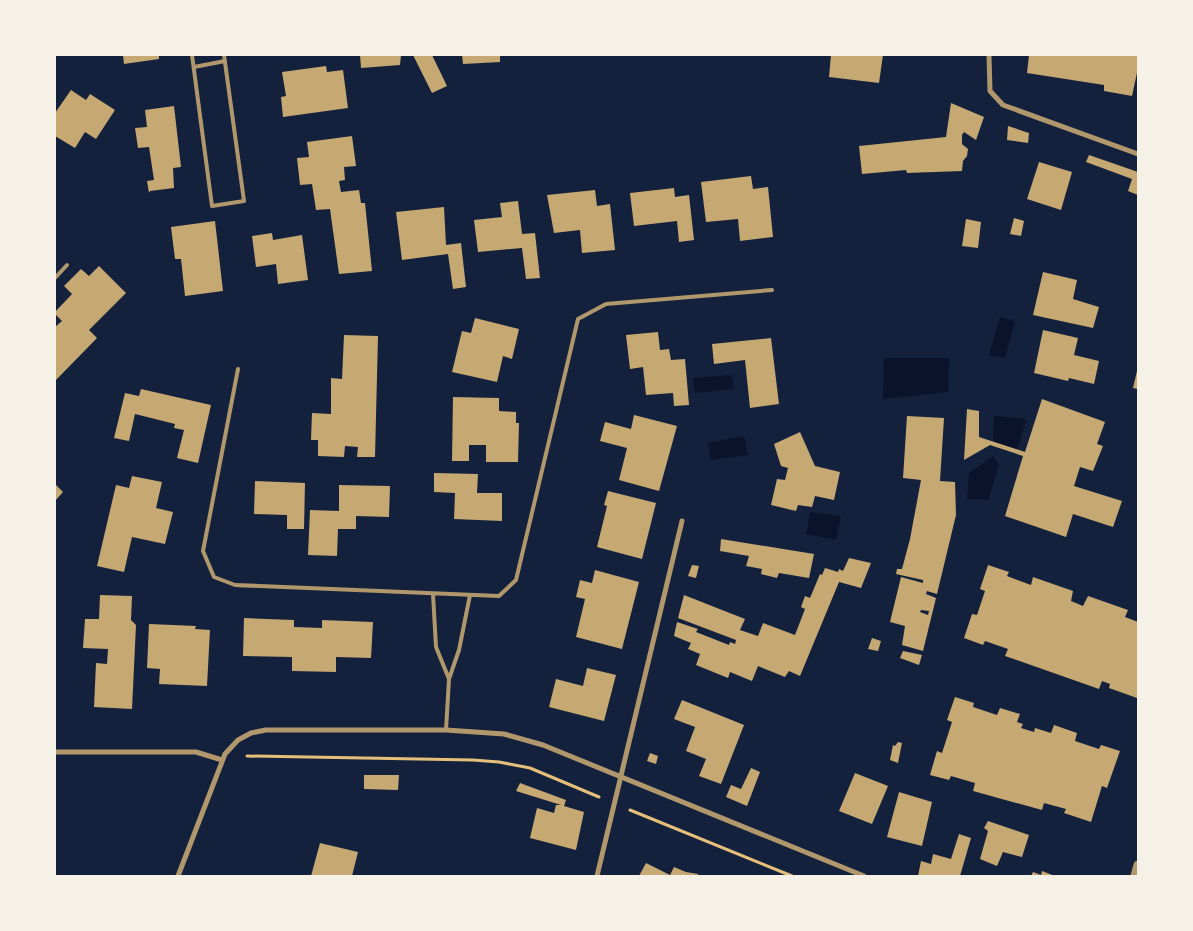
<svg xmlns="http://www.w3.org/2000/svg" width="1193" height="931" viewBox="0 0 1193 931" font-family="Raleway,sans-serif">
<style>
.water{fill:#0b132b}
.building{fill:#c6a872;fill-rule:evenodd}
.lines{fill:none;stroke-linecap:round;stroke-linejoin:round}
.path{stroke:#e5c07b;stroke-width:3}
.service{stroke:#b1986c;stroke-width:4}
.minor{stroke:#b1986c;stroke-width:5}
.tertiary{stroke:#b1986c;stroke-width:9}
</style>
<rect width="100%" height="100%" fill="#14213d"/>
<path class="water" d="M1000 317 1015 321 1005 358 989 355Z
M884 358H949L948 392 883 399Z
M732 375 734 389 695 393 693 378Z
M994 416 1022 418 1026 420 1018 449 993 442Z
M744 436 748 455 711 460 708 443Z
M993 456 999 465 988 500 967 499 969 473Z
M810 512 841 516 836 540 806 534Z"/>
<path class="building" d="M123 55H159V59L124 64Z
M360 55H401L400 65 361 68Z
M413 55H432L447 86 432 93Z
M462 55H500V62L463 64Z
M831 55H883L879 83 829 77Z
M1029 55H1138V68L1132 96 1104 91V85L1027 73Z
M326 66 327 72 343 70 348 108 283 117 281 97 286 96 282 72Z
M71 90 86 100 90 94 115 110 96 139 85 132 75 148 55 136V113Z
M951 103 984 117 976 140 964 132 962 135V144L968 149 967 156 963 161 962 171 907 173 906 170 862 174 859 146 946 137Z
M174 106 181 167 173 168 174 188 150 191 149 193 147 181 154 180 149 147 138 148 135 128 147 127 145 110Z
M1008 126 1029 133 1028 143 1007 140Z
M352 136 356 166 344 167 345 180 339 181 341 192 359 190 361 203H365L372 271 339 274 330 209 316 210 312 184 300 185 297 158 309 157 307 142Z
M1089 155 1138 172V195L1128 191 1132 179 1086 162Z
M1039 162 1072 172 1061 210 1027 199Z
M751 176 753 189 768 187 773 237 740 241 738 219 706 222 701 182Z
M674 188 675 197 689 195 694 240 679 242 677 221 634 226 630 193Z
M595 190 597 206 610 204 615 250 582 253 580 230 554 233 547 195Z
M518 201 522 234 535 233 540 278 526 279 522 248 478 252 474 220 502 217 500 203Z
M444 207 446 245 461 243 466 287 453 289 448 254 402 260 396 212Z
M1014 218 1024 221 1021 236 1010 234Z
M966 219 981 222 978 248 962 246Z
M215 221 223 291 185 296 181 259H175L171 227Z
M272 233 273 240 302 235 308 280 278 284 276 264 256 267 252 236Z
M99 266 126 293 89 330 97 338 55 381V327L62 321 55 314V312L72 294 64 286 81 269 89 276Z
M1043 272 1077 280 1073 299 1099 307 1093 328 1033 315Z
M475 318 519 329 512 359 503 356 497 382 452 372 462 331 471 333Z
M1043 330 1078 338 1074 355 1099 361 1094 384 1069 378 1068 381 1034 373Z
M658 332 660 350 669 349 671 360 685 359 689 405 674 406 673 393 646 395 643 367 630 369 626 335Z
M344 335 378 336 375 457H357L358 447 345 446 344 457 318 456V440H311L312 413 331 414V378L342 379Z
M771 338 779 404 750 408 745 360 714 364 712 344Z
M1137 371H1138V389L1133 388Z
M141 389 211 405 198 463 177 458 184 430 174 428 175 424 135 414 129 441 114 438 125 393 139 396Z
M453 397 499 398V411L516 412V423H519L518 462H486V445H469V461H452Z
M1042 399 1105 422 1097 444 1103 446 1093 471 1080 467 1074 486 1122 501 1113 527 1073 514 1066 537 1005 516 1023 456 990 445 964 460 967 409 979 411V437L1025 452Z
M634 415 677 426 659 491 619 480 627 448 600 441 605 422 631 429Z
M907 416 944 418 940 481 955 482 956 515 937 594 927 591 926 594 936 598 923 651 902 645 905 626 890 622 901 577 923 583V580L896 574 897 569H902L910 539 921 480 903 478ZM921 610 929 611 928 615 920 612Z
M800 432 815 466 840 472 834 500 815 496 812 507 798 505 796 511 771 505 777 479 785 480 788 468 781 466 774 444Z
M434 473 478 474 477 493H502V521L454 519 455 493 434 492Z
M132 476 162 482 156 508 173 512 165 544 132 537 124 572 97 566 116 485 129 488Z
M255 481 305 483 304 529H287V515L254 514Z
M55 484 63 492 55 501Z
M339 485 390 486 389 517 356 516V529H338L337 556 308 555 310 510 339 511Z
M608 491 656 503 642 559 597 547 607 506 604 505Z
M721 539 814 554 809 578 779 573 777 578 761 574 762 569 746 566 749 556 720 551Z
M849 558 871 563 861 588 839 582 800 676 789 671 785 677 758 666 752 681 730 672 728 678 696 665 700 654 688 649 691 643 674 636 677 622 698 629 696 632 729 645 730 642 735 644 736 640 678 618 684 595 745 619 740 630 758 636 763 623 795 635 805 609 801 607 805 596 810 598 820 574 822 575 825 568 838 572 839 569 843 571Z
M692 565 699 566 696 578 688 576Z
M988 565 1009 572 1007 576 1031 585 1033 577 1073 591 1071 601 1083 606 1088 596 1128 610 1125 617 1138 622 1137 698 1109 688 1110 684 1102 681 1099 689 1005 656 1008 649 985 641 983 645 964 638 972 614 977 615 985 591 980 589Z
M595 570 639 582 622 649 576 637 585 599 576 597 580 580 592 583Z
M100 595 132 596 131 620 136 625 132 709 94 707 96 663 107 664 108 649 83 648 85 619H99Z
M244 618 294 620V627L322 628V620L373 622 371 658 336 657V672L292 671V657L243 656Z
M149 624 196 626 195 629 210 630 207 686 159 684 160 669 147 668Z
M872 638 881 641 878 651 868 649Z
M903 651 922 655 919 665 900 658Z
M587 668 616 675 604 721 549 707 556 679 583 686Z
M955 697 974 703 973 707 997 715 1000 708 1020 714 1017 722 1023 724 1021 728 1034 732 1035 728 1051 733 1054 725 1077 733 1075 741 1099 749 1101 745 1120 751 1107 788 1102 786 1091 822 1064 813 1066 809 1044 803 1042 810 973 791 975 783 951 776 949 780 930 775 937 751 942 753 952 722 947 720Z
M682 700 744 725 721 784 699 776 706 759 686 751 695 727 674 719Z
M898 742 902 743 898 763 890 760 893 745 895 746Z
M650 753 658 756 656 764 647 761Z
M751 768 760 772 747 806 726 797 731 785 741 789Z
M855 773 888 786 872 824 839 811Z
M364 775H399L398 790 364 789Z
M520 783 566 800 564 806 584 812 576 850 530 838 537 808 554 813 556 805H561L516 791Z
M899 792 932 802 922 846 887 837Z
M988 821 1029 835 1022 857 1003 852 997 866 980 859 988 831 984 828Z
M959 834 971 838 960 876H918L921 861 931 864 933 854 951 859Z
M320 843 358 852 352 876H311Z
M646 863 670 875 674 867 686 872 698 874V876H639Z
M1042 871 1055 876H1031L1033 872 1041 875Z"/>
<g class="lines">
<path class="path" d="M247 756 473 760 499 762 530 768 599 797
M630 810 792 876"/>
<path class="service" d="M192 55 212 206 244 201 224 55
M194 67 225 61
M55 278 67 265
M238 369 203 551 214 577 235 585 499 596 516 580 578 319 606 304 772 290
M433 594 436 647 449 679
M446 730 449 679 459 650 470 595"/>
<path class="minor" d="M989 55 990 91 1003 105 1138 154
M55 752H196L222 760
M178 876 225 754 238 740 251 733 266 730H446L504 734 543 745 864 876
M597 876 682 521"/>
<path class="tertiary" d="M1135 876 1138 865"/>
</g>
<rect width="1193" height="931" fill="none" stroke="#f6f1e7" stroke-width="112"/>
</svg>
